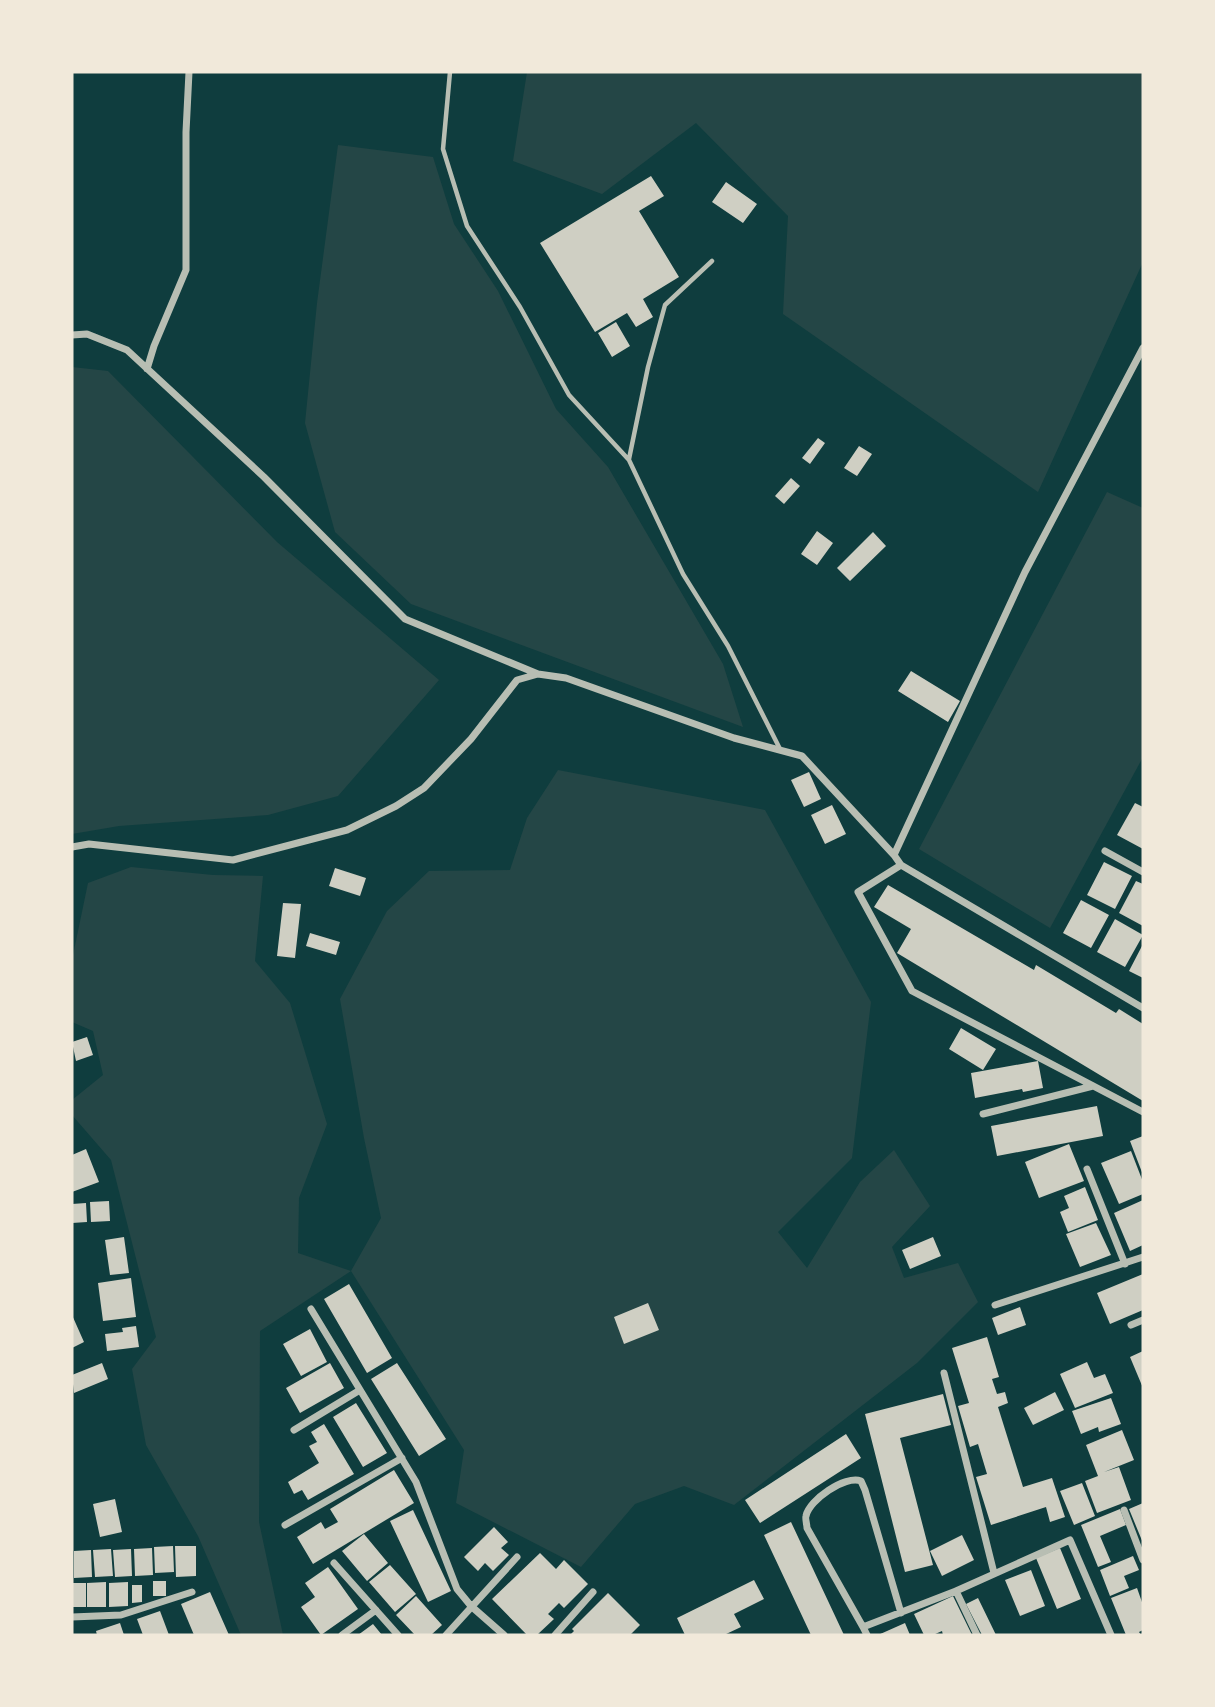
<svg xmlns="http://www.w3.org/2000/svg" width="1215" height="1707" viewBox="0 0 1215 1707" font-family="'Open Sans',sans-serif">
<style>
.green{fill:#244646}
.building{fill:#cfcfc3}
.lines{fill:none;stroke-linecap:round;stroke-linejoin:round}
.service{stroke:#b8beb3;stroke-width:4.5}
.minor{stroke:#b8beb3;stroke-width:7}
</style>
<rect width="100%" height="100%" fill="#0f3d3e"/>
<path class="green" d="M527 72H1143V262L1038 492 783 314 788 216 696 123 602 194 513 161Z
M338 145 433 157 454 224 498 291 556 409 608 467 723 664 743 727 411 604 335 532 305 423 317 303Z
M72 367 108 371 277 542 439 680 338 796 268 815 119 826 72 834Z
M1107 492 1143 508V757L1050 928 919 849Z
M558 770 765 810 871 1002 852 1158 778 1232 807 1268 860 1182 894 1150 930 1206 892 1247 904 1278 958 1263 978 1302 917 1363 734 1505 684 1486 635 1504 581 1567 456 1503 464 1450 351 1271 260 1331 259 1522 283 1635H241L198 1536 146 1445 132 1369 156 1337 111 1160 72 1115V1100L103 1075 93 1031 72 1022V960L88 883 131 867 213 875 263 876 255 961 290 1003 327 1124 299 1198 298 1253 351 1271 381 1218 364 1138 340 999 387 911 429 871 510 870 527 818Z"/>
<path class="building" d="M651 176 664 196 639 211 679 277 643 299 653 317 636 327 627 313 595 332 540 243Z
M726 182 757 204 743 223 712 202Z
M616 322 630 346 612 357 598 333Z
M818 438 825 443 810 464 802 458Z
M859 446 872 454 857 476 844 468Z
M791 478 800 486 784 504 775 496Z
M817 531 833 543 817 565 801 554Z
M873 532 886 546 850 581 837 568Z
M911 671 960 701 948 722 898 691Z
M809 772 821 799 804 807 791 780Z
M1135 803 1143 807V849L1117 835Z
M832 805 846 834 825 844 811 815Z
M1104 862 1132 876 1115 909 1087 895Z
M335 868 366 878 360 896 329 886Z
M1136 881 1143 884V926L1119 913Z
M888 885 1034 970 1036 965 1116 1013 1119 1009 1143 1024V1101L897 953 911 929 874 907Z
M1081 900 1109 915 1091 948 1063 933Z
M283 903 301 904 295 958 277 956Z
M1115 919 1143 935 1125 967 1097 952Z
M310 933 340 942 336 955 306 946Z
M1143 944V978L1129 971Z
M961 1028 996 1049 983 1070 949 1049Z
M87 1037 93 1055 76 1061 72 1042Z
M1038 1061 1043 1088 1023 1092 1022 1089 975 1098 971 1073Z
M1097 1106 1103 1136 997 1156 991 1126Z
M1143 1136V1175L1130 1141Z
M1069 1144 1084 1181 1039 1198 1025 1162Z
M86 1149 99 1182 72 1192V1155Z
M1131 1151 1143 1182V1194L1119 1204 1101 1163Z
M1085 1187 1098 1220 1068 1232 1060 1212 1069 1208 1064 1196Z
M1143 1200V1245L1130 1251 1114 1213Z
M109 1201 110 1221 91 1222 90 1202Z
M86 1203 87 1222 72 1223V1204Z
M1096 1223 1111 1255 1080 1267 1066 1234Z
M124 1237 129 1273 110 1275 105 1240Z
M933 1237 941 1256 910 1269 902 1250Z
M1143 1274V1310L1110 1324 1097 1293Z
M131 1278 136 1317 103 1321 98 1283Z
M349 1284 392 1358 367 1373 324 1299Z
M648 1303 659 1330 624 1344 614 1317Z
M1020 1307 1026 1325 998 1335 992 1318Z
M72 1315 84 1342 72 1348Z
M136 1326 139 1347 107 1351 105 1334 123 1332 122 1328Z
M310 1329 327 1362 301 1376 283 1344Z
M987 1337 999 1377 992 1379 997 1394 1005 1392 1008 1403 998 1407 1023 1487 1052 1478 1065 1517 1050 1522 1046 1507 991 1525 976 1477 987 1474 978 1444 970 1447 958 1406 969 1403 952 1348Z
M1143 1351V1388L1130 1357Z
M1087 1362 1094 1378 1105 1374 1113 1393 1075 1408 1060 1374Z
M102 1363 108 1379 74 1393 72 1375Z
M330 1363 344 1388 300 1413 286 1388Z
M397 1363 446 1439 419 1456 371 1379Z
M1055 1392 1064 1410 1033 1425 1024 1408Z
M943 1394 951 1425 900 1438 933 1565 905 1572 865 1414Z
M1111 1398 1121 1424 1099 1432 1098 1427 1081 1434 1072 1411Z
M356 1403 387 1453 363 1467 333 1417Z
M324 1424 354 1474 308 1500 302 1490 294 1494 288 1482 319 1463 309 1446 317 1442 311 1432Z
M1122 1430 1134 1460 1104 1472 1119 1467 1131 1500 1097 1513 1085 1481 1098 1476 1086 1445Z
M846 1434 861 1458 760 1523 745 1500Z
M394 1470 414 1503 313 1564 297 1537 321 1522 325 1529 338 1522 330 1509Z
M1082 1483 1095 1516 1074 1525 1060 1491Z
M115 1499 122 1532 100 1537 93 1504Z
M1143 1503V1543L1129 1509Z
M1120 1509 1126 1525 1100 1536 1111 1562 1098 1567 1081 1525Z
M413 1510 451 1591 428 1602 390 1521Z
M791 1522 844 1635H811L764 1535Z
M494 1527 508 1542 501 1548 509 1555 493 1571 485 1563 478 1571 464 1557Z
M364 1534 388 1563 367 1581 342 1551Z
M962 1535 974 1560 942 1576 930 1551Z
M173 1546 174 1572 155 1573 154 1547Z
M175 1546H196V1576L176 1577Z
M152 1548 153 1575 135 1576 134 1549Z
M1060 1548 1081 1599 1057 1609 1036 1558Z
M111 1549 113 1576 95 1577 93 1550Z
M131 1549 132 1576 115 1577 113 1550Z
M91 1550 92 1577 74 1578V1551Z
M540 1553 556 1569 564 1560 588 1584 564 1608 559 1603 548 1614 554 1619 537 1635H527L492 1599Z
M1133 1556 1139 1570 1124 1576 1129 1588 1110 1596 1100 1570Z
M390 1565 416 1594 395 1612 369 1582Z
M328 1567 358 1609 321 1635 301 1607 315 1597 305 1583Z
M1031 1570 1045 1606 1020 1616 1005 1580Z
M754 1580 764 1599 734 1614 741 1627 724 1635H685L677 1618Z
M153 1581H166V1596H153Z
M106 1582V1607H87V1583Z
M128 1582V1606L109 1607V1583Z
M72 1583H86V1607H72Z
M132 1585H142V1602L132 1603Z
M1137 1588 1143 1605V1630L1139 1632 1141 1635H1126L1111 1598Z
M210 1592 229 1635H194L181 1604Z
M608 1593 640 1625 630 1635H570L574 1631 572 1629Z
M416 1596 442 1625 431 1635H415L396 1615Z
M953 1596 972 1635H943L942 1631 933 1635H924L914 1614Z
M978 1598 996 1635H982L966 1604Z
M160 1611 169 1635H143L137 1619Z
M120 1623 124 1635H97L96 1631Z
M905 1623 910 1635H878Z
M373 1624 382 1635H358Z"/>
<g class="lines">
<path class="service" d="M450 72 443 149 467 226 520 307 569 395 629 460 683 574 728 646 780 749
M629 459 648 367 665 305 712 261"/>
<path class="minor" d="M72 335 87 334 127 350 264 477 405 619 538 674
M147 369 154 346 186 270V132L189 72
M72 847 89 844 233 860 347 830 396 806 424 788 471 739 517 680 538 674 566 678 734 738 802 756 894 855 901 865 1143 1008
M1105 851 1143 872
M894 855 1025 572 1143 348
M901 865 858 892 912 991 1143 1112
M983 1114 1093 1086
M1087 1169 1125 1264
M995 1305 1143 1257
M311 1309 416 1482 457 1589 471 1606 504 1635
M1131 1325 1143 1320
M944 1373 994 1573
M294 1430 360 1390
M1124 1510 1143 1560
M285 1525 402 1458
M334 1563 398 1635
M956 1591 977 1635
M72 1617 121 1615 192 1592
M863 1627 807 1528C807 1525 805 1518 806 1516 809 1500 845 1475 861 1481L865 1490 901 1613
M342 1635 376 1610
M446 1635 517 1557
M555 1635 593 1592
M867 1635 863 1627 956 1591 1070 1540 1111 1635"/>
</g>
<rect width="1215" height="1707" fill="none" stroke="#f1e9da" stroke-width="147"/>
</svg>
